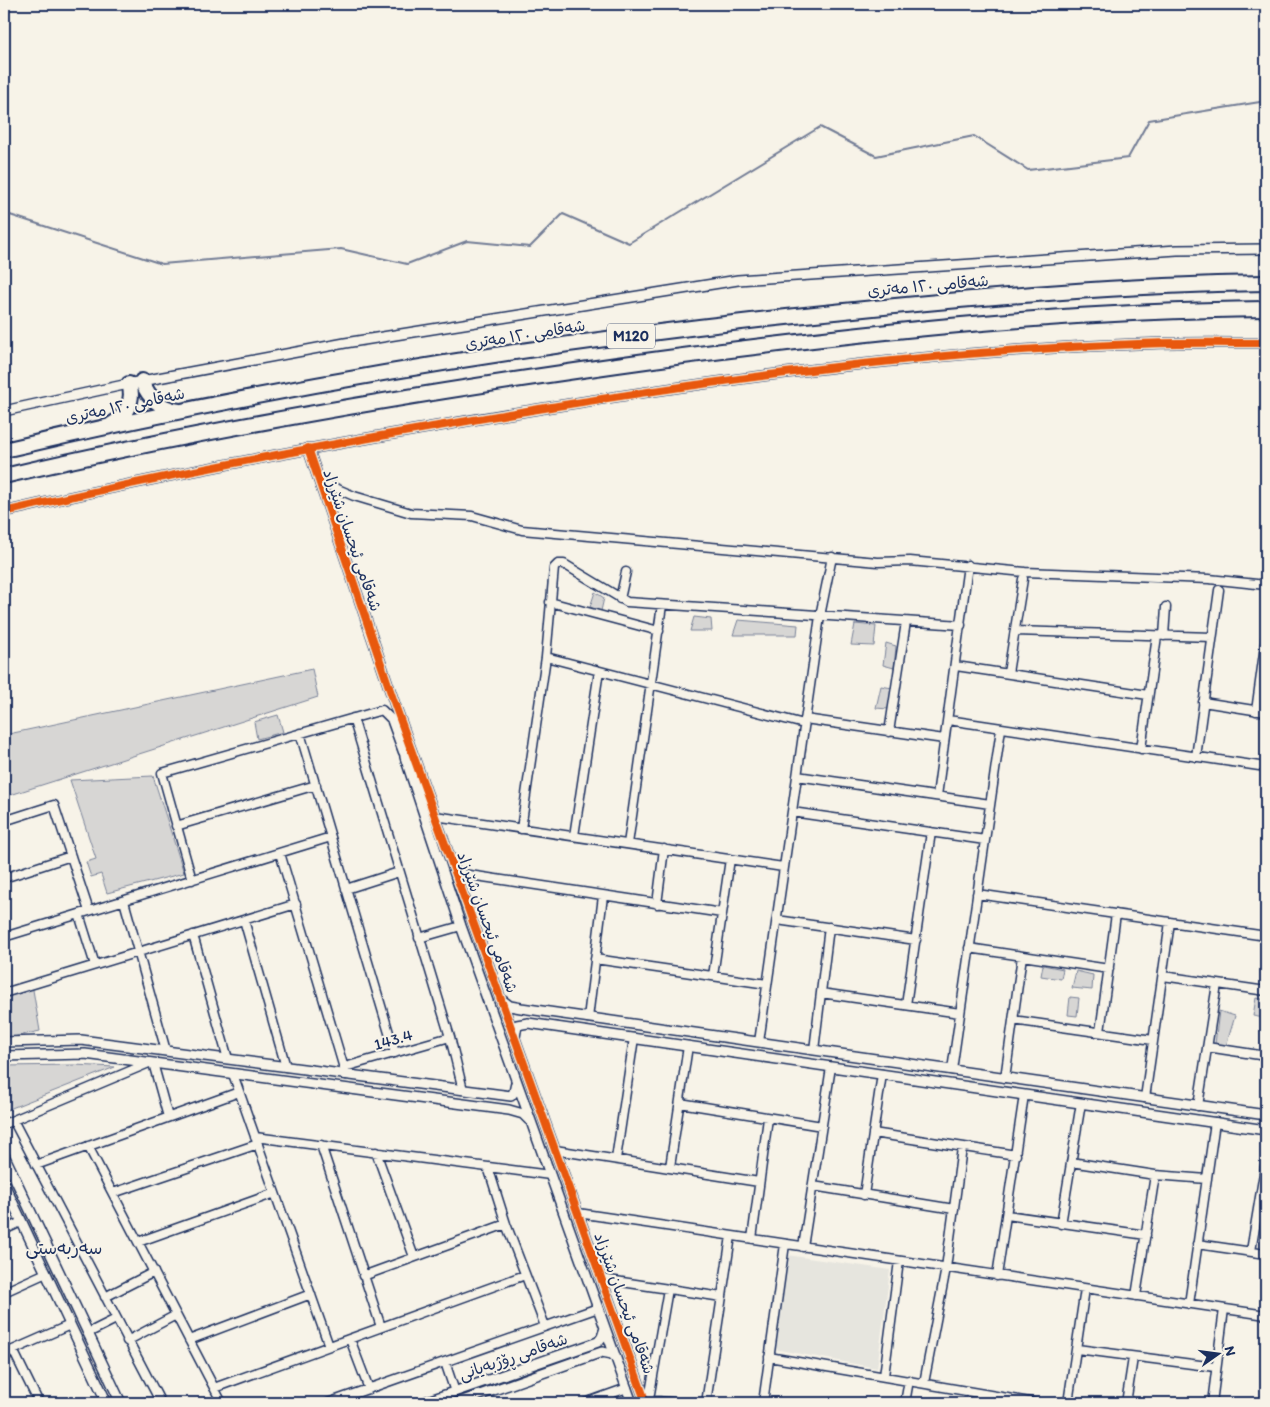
<svg xmlns="http://www.w3.org/2000/svg" width="1270" height="1407" viewBox="0 0 1270 1407" font-family="Itim,'Playpen Sans Arabic',sans-serif">
<style>
.built{fill:#e6e5de}
.green{fill:#d7d6d4;stroke:#798299}
.lines{fill:none;stroke-linecap:round;stroke-linejoin:round}
.stream{stroke:#727c95;stroke-width:2}
.minor-casing{stroke:#1b2f5e;stroke-width:11}
.tertiary-casing{stroke:#1b2f5e;stroke-width:12}
.motorway-casing{stroke:#1b2f5e;stroke-width:18}
.minor{stroke:#f7f3e8;stroke-width:8}
.tertiary{stroke:#f7f3e8;stroke-width:9}
.motorway{stroke:#f7f3e8;stroke-width:14}
.cycleway-casing{stroke:#f7f3e8;stroke-width:11}
.cycleway{stroke:#e8590c;stroke-width:8}
.labels{text-anchor:middle;stroke-width:4;stroke-linejoin:round;paint-order:stroke}
.shield{fill:#f7f3e8;stroke:#5d6a87;stroke-width:1}
.shield-label{font-size:15px;font-weight:bold;fill:#1b2f5e}
.street-label{font-size:16px;fill:#1b2f5e;stroke:#f7f3e8}
.neighbourhood-label{font-size:18px;fill:#1b2f5e;stroke:#f7f3e8}
</style>
<rect width="100%" height="100%" fill="#f7f3e8"/>
<filter id="ink" filterUnits="userSpaceOnUse"><feTurbulence type="fractalNoise" baseFrequency=".02" numOctaves="2"/><feDisplacementMap in="SourceGraphic" scale="10" xChannelSelector="R" yChannelSelector="G"/><feConvolveMatrix kernelMatrix="1 2 1 2 8 2 1 2 1" color-interpolation-filters="sRGB"/></filter>
<g filter="url(#ink)">
<path class="built" d="M787 1255 890 1270 877 1368 774 1349Z"/>
<path class="green" d="M595 592 604 598 601 611 590 607Z
M694 617 711 619 712 631H690Z
M738 620 798 625 797 635H733Z
M855 624 876 626 874 646 851 645Z
M886 643 896 646 894 668 883 665Z
M312 669 318 697 4 797V735Z
M881 686 892 688 888 709 876 708Z
M278 715 283 732 257 739 254 722Z
M153 776 184 873 107 893 101 874 91 877 86 862 96 859 70 780Z
M1043 965 1063 969 1061 979 1041 976Z
M1076 971 1093 975 1092 990 1072 988Z
M32 984 40 1031 4 1039V993Z
M1070 997 1079 998 1077 1016 1068 1015Z
M1256 998 1266 1000 1264 1018 1253 1016Z
M1219 1011 1235 1016 1226 1046 1215 1044Z
M74 1065 115 1067 4 1111V1066Z"/>
<g class="lines">
<path class="stream" d="M4 216 10 215 162 264 341 249 407 264 467 241 530 247 563 214 629 243 820 127 876 156 974 136 1028 170 1128 158 1149 120 1266 101"/>
<g class="minor-casing">
<path id="minor" d="M319 481 354 496 411 513 472 516 522 530 878 562 910 561 1025 572 1209 579 1266 585
M620 599 626 572
M550 602 659 631
M1015 631 1212 637
M1164 636 1166 607
M546 657 804 724
M956 666 1148 695
M1008 673 1023 579
M1203 702 1266 712
M1256 711 1266 638
M353 718 450 1037 463 1090
M805 719 944 739
M948 720 1266 767
M889 732 906 622
M300 733 395 1053
M1141 749 1157 636
M1196 757 1219 590
M797 776 990 804
M937 796 968 565
M792 812 985 840
M435 816 783 867
M4 821 54 805 89 911
M176 826 316 785
M521 829 546 657 553 579 554 568 558 564H564L627 602 961 625
M574 836 599 671
M628 844 662 605
M280 853 346 1075
M456 873 722 913
M4 878 71 856
M192 880 162 773 382 710 391 719 403 752
M346 889 399 872
M977 894 1266 936
M124 901 166 1051
M657 904 664 849
M79 914 95 965
M244 920 286 1067
M777 920 916 940
M193 935 228 1059
M4 937 331 837
M419 938 461 926
M969 948 1109 969
M595 959 767 984
M713 976 730 859
M1163 976 1266 991
M4 993 296 904
M821 993 960 1013
M906 1005 931 832
M588 1018 603 896
M1013 1020 1153 1040
M1100 1032 1116 914
M759 1042 820 616 832 557
M1207 1047 1266 1056
M814 1050 829 927
M153 1063 168 1117
M345 1067 450 1037
M952 1070 1001 729
M233 1074 329 1346
M1005 1078 1022 956
M1145 1098 1170 922
M680 1103 822 1126
M1198 1106 1217 984
M13 1120 161 1403
M4 1124 149 1063
M873 1133 1016 1155
M255 1137 550 1175
M321 1145 381 1327
M88 1146 222 1403
M555 1150 759 1182
M376 1152 414 1257
M616 1159 634 1038
M1071 1162 1155 1175 1207 1179
M36 1165 239 1092
M488 1167 506 1224 545 1326
M670 1167 688 1046
M813 1186 954 1209
M113 1193 258 1144
M864 1195 882 1074
M578 1213 1266 1315
M1007 1215 1146 1235
M1061 1224 1081 1103
M4 1230 21 1222
M752 1239 768 1118
M138 1242 275 1193
M1197 1244 1266 1254
M803 1247 831 1067
M1251 1251 1266 1161
M363 1276 506 1224
M997 1276 1024 1095
M602 1279 722 1297
M4 1292 46 1273
M1136 1296 1155 1175
M105 1297 154 1272
M1189 1304 1215 1122
M88 1333 116 1319
M350 1339 369 1389
M189 1340 311 1294
M127 1341 176 1315
M1077 1349 1215 1367
M13 1350 39 1403
M4 1354 70 1325
M769 1357 1036 1403
M445 1362 455 1392
M884 1376 899 1261
M924 1383 946 1268 962 1148
M214 1388 525 1275
M649 1399 668 1289
M645 1400 680 1403
M328 1403 598 1308
M585 1403 627 1388
M706 1403 731 1236
M763 1403 785 1244
M905 1403 909 1380
M1068 1403 1085 1289
M1126 1403 1133 1358
M1212 1403 1224 1309
M1266 1403V1398"/>
</g>
<g class="tertiary-casing">
<path id="tertiary" d="M4 411 142 381 345 343 738 280 1177 250 1266 249
M308 448 395 705 646 1403
M4 512C150 478 297 450 444 425 673 385 905 352 1138 344 1181 342 1224 343 1266 343
M406 738 404 745 405 757 461 926 632 1403
M502 1000 510 1006 521 1008 1266 1115
M515 1037 517 1025 528 1023 1266 1130
M4 1042 81 1040 511 1096 514 1092 516 1083
M4 1056 85 1054 509 1110 523 1114 529 1120
M4 1155 121 1403
M4 1184 107 1403
M422 1403 598 1342 602 1337 605 1328
M457 1403 602 1352 612 1354 616 1358"/>
</g>
<g class="motorway-casing">
<path id="motorway" d="M142 381C149 399 160 408 179 411
M111 425C126 416 135 400 129 384
M4 450C280 385 562 339 844 311 985 297 1125 285 1266 283
M4 476C218 426 435 390 653 360 856 333 1061 311 1266 309"/>
</g>
<use href="#minor" class="minor"/>
<use href="#tertiary" class="tertiary"/>
<use href="#motorway" class="motorway"/>
<g class="cycleway-casing">
<path id="cycleway" d="M308 448 395 705 646 1403
M4 512C150 478 297 450 444 425 673 385 905 352 1138 344 1181 342 1224 343 1266 343"/>
</g>
<use href="#cycleway" class="cycleway"/>
</g>
</g>
<g class="labels">
<rect class="shield" x="607" y="323.5" width="48" height="25" rx="4"/>
<g class="shield-label">
<text x="631" y="341">M120</text>
</g>
<g class="street-label">
<text transform="translate(928 285) rotate(-5)" y="6">شەقامی ١٢٠ مەتری</text>
<text transform="translate(525 334) rotate(-9)" y="6">شەقامی ١٢٠ مەتری</text>
<text transform="translate(125 405) rotate(-12)" y="6">شەقامی ١٢٠ مەتری</text>
<text transform="translate(353 540) rotate(71)" y="6">شەقامی ئیحسان شێرزاد</text>
<text transform="translate(488 922) rotate(70)" y="6">شەقامی ئیحسان شێرزاد</text>
<text transform="translate(393 1039) rotate(-16)" y="6">143.4</text>
<text transform="translate(625 1303) rotate(70)" y="6">شەقامی ئیحسان شێرزاد</text>
<text transform="translate(513 1356) rotate(-19)" y="6">شەقامی ڕۆژبەیانی</text>
</g>
<g class="neighbourhood-label">
<text x="64" y="1254">سه‌ربه‌ستی</text>
</g>
</g>
<rect width="1270" height="1407" fill="none" stroke="#f7f3e8" stroke-width="20"/>
<rect x="10" y="10" width="1250" height="1387" fill="none" stroke="#1b2f5e" stroke-width="2" filter="url(#ink)"/>
<g transform="translate(1218 1354) rotate(76)" stroke="#f7f3e8" stroke-width="4" paint-order="stroke">
<path d="M0-4L9 19L0 12L-9 19Z" fill="#1b2f5e"/>
<text y="-8" font-size="14" font-weight="bold" text-anchor="middle" fill="#1b2f5e">N</text>
</g>
</svg>
